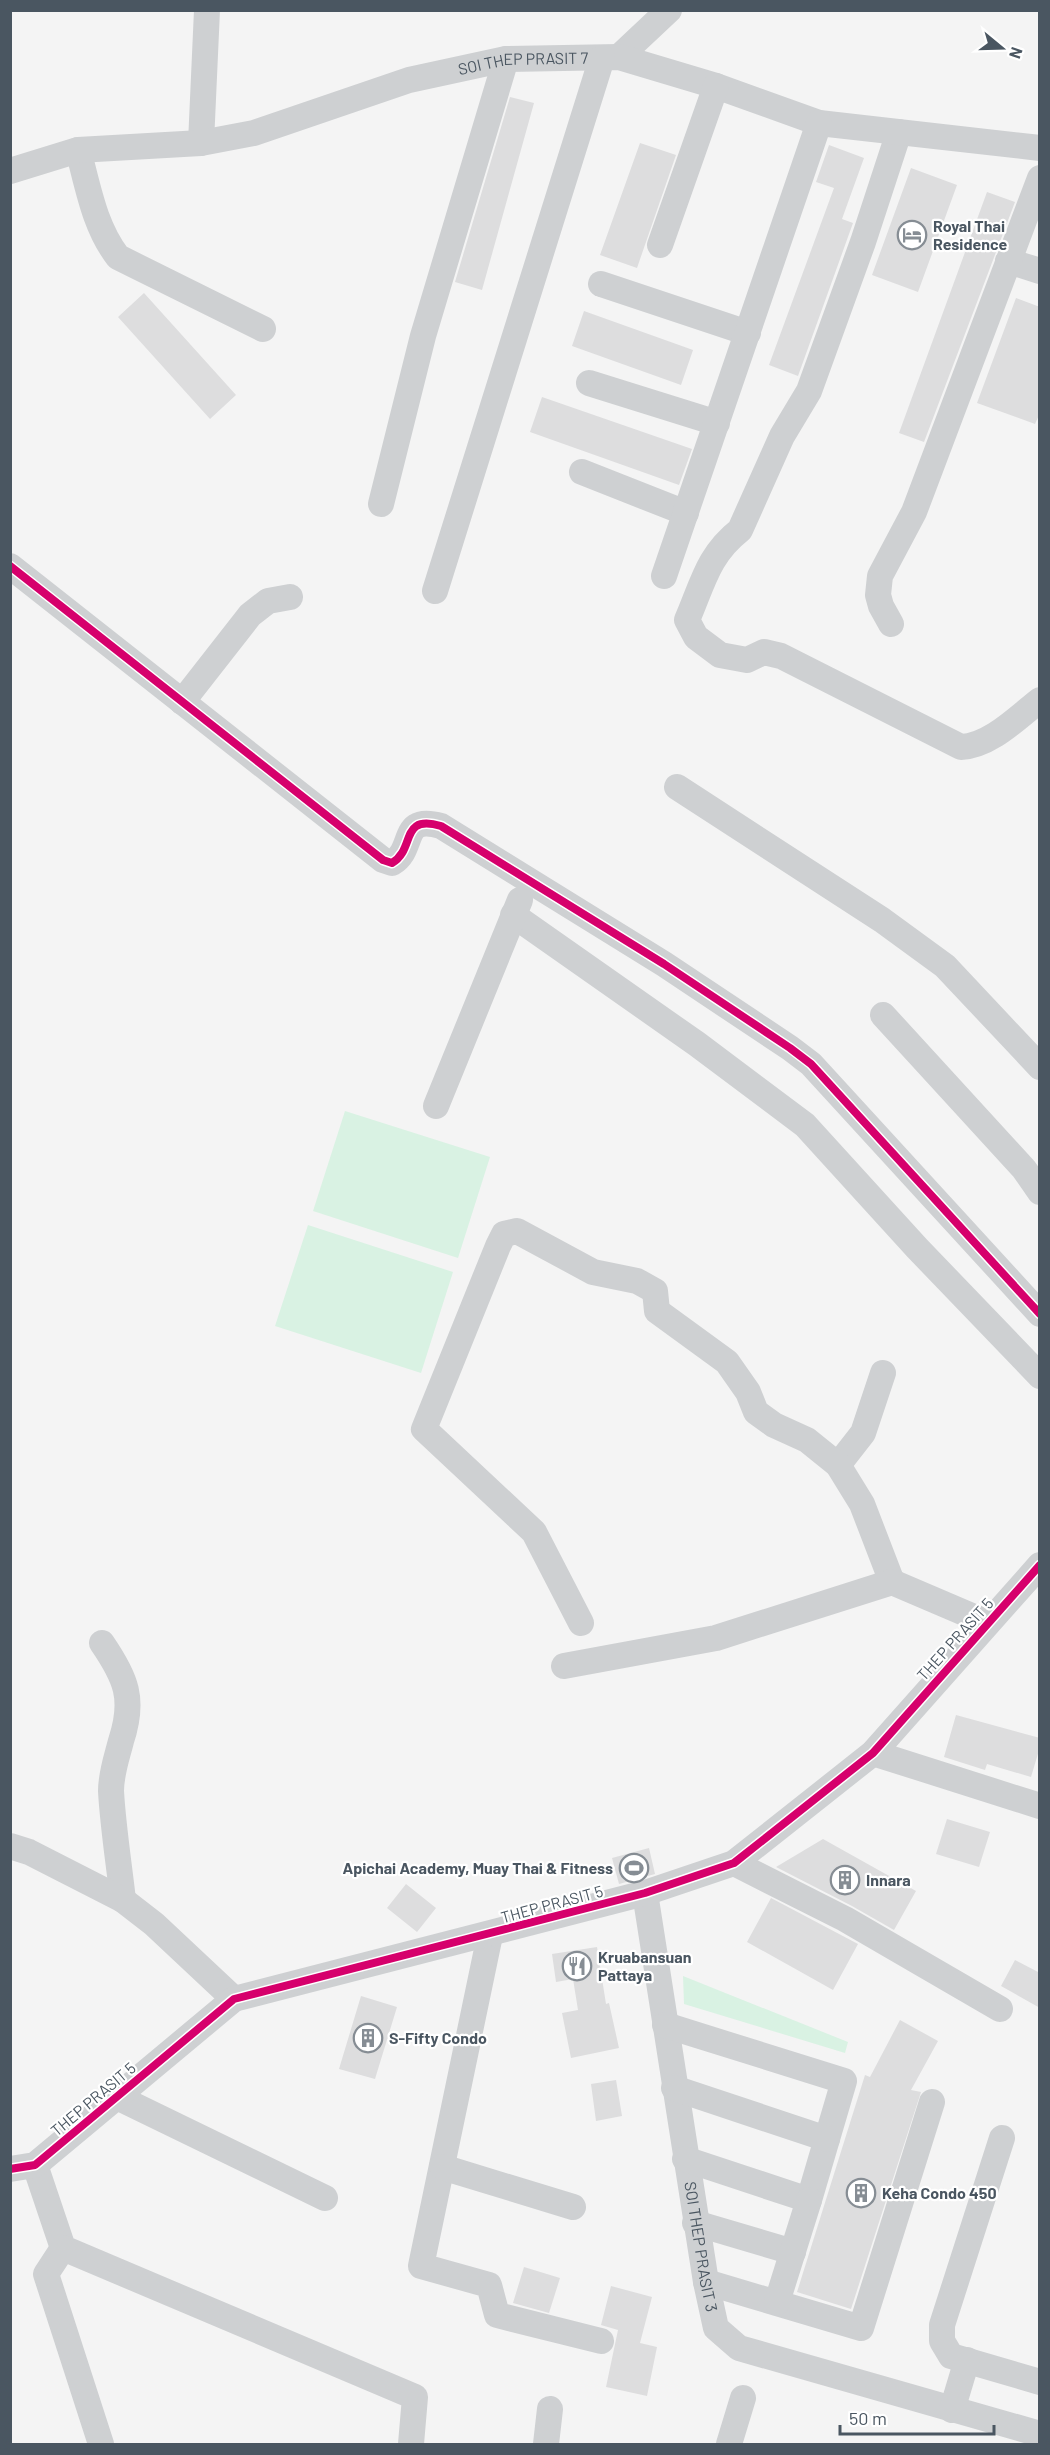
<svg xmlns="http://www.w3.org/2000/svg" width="1050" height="2455" viewBox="0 0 1050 2455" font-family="Barlow,sans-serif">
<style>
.green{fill:#d9f2e3}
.building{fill:#ddddde}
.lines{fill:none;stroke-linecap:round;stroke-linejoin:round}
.minor{stroke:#ced0d2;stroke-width:26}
.cycleway-casing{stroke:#fff;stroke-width:11}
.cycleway{stroke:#d6006c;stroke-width:8}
.labels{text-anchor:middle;stroke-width:4.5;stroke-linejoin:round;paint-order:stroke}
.street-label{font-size:16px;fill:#4a5661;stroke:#fff}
.poi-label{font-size:16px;font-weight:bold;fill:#4a5661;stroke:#fff;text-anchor:start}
</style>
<rect width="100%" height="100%" fill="#f4f4f4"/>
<path class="green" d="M345 1111 490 1157 458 1258 313 1211Z
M308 1225 453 1272 421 1373 275 1326Z
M683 1976 848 2042 845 2053 684 2004Z"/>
<path class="building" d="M510 97 534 103 482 290 455 282Z
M640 143 676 155 637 268 600 255Z
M829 145 864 158 842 219 853 223 798 376 769 365 834 188 816 182Z
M911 168 957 185 918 292 872 275Z
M987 192 1015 202 924 442 899 433Z
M144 293 236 395 210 419 118 317Z
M1016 298 1040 307V413L1035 424 977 403Z
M584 311 693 350 681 385 572 346Z
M542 397 692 449 679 485 530 432Z
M956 1715 1040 1738V1747L1031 1777 987 1764 985 1770 944 1757Z
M947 1819 990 1832 979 1867 936 1854Z
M823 1839 916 1891 894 1930 852 1906 776 1867Z
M649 1848 655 1874 619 1884 612 1858Z
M406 1884 436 1908 417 1932 387 1908Z
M771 1898 858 1944 833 1990 747 1942Z
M597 1947 606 2004 609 2003 619 2048 571 2058 562 2013 578 2010 573 1979 556 1982 552 1954Z
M1015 1960 1040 1973V2008L1001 1986Z
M361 1996 397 2007 375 2079 339 2069Z
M900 2020 938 2041 911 2090 921 2092 851 2309 797 2292 865 2075 870 2077Z
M616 2080 622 2116 596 2121 591 2084Z
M524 2267 560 2278 549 2313 513 2303Z
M611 2286 652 2297 640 2343 657 2347 647 2396 606 2387 618 2330 601 2325Z"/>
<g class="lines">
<g class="minor">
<path d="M619 57 669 10"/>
<path d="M899 132 863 242 809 391 782 436 740 530C708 555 703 583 687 620L696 637 720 655 747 660 764 652 781 656 961 747C990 746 1018 717 1040 700"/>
<path d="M201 143 207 10"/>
<path d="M78 150C88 186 94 226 118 257L263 329"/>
<path id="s1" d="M10 171 78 150 201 143 254 133 409 80 506 59 619 57 716 86 819 123 1040 148"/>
<path d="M660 245 716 86"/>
<path d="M1008 261 1040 271"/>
<path d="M601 284 748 333"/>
<path d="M589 383 717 423"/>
<path d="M582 472 686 513"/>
<path d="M381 504 423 336 506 59"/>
<path d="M10 566 383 860 392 863C416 849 399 814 441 826L664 964 790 1048 811 1064 1040 1314"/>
<path d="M664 576 819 123"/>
<path d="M435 591 602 58"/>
<path d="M891 624 881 606 878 595 880 576 914 512 1040 178"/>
<path d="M182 702 250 615 268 601 290 597"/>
<path d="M677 787 882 920 945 966 1040 1067"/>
<path d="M513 915 697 1044 805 1125 917 1248 1040 1376"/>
<path d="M883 1015 1024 1169 1040 1192"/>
<path d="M436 1106 520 900"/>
<path d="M838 1465 863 1433 883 1373"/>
<path d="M581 1623 534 1532 424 1429 498 1246 504 1234 517 1231 593 1272 637 1281 655 1291 657 1311 727 1362 748 1392 756 1412 774 1425 807 1440 838 1465 862 1504 892 1582"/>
<path d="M102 1643C126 1678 135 1699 121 1741 117 1757 111 1773 111 1791 113 1827 119 1864 123 1900"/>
<path d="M564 1666 716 1638 892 1582 988 1623"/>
<path d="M873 1753 1040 1806"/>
<path d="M10 1846 29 1852 123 1900 154 1924 234 1999"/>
<path d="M734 1863 845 1919 1000 2009"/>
<path id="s2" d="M645 1893 706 2282 716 2328 739 2348 1040 2434"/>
<path d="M490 1935 421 2266 489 2285 497 2315 601 2341"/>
<path d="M665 2025 844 2081 809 2200 685 2159"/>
<path d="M674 2088 827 2139"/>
<path d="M117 2097 325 2198"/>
<path d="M1002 2138 942 2325V2341L951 2356 1040 2382"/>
<path d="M35 2165 63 2248 415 2397 411 2444"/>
<path d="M442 2167 573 2207"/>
<path d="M10 2169 35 2165 234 1999 645 1893 734 1863 873 1753 1040 1565"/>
<path d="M695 2223 793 2252"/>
<path d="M63 2248 46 2274 101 2444"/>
<path d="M706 2282 861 2328 932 2102"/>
<path d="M777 2302 809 2200"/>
<path d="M952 2410 967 2360"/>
<path d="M546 2444 550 2409"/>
<path d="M729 2444 743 2398"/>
</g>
<g class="cycleway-casing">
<path id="cycleway" d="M10 566 383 860 392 863C416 849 399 814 441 826L664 964 790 1048 811 1064 1040 1314
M10 2169 35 2165 234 1999 645 1893 734 1863 873 1753 1040 1565"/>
</g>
<use href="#cycleway" class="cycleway"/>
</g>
<defs>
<g id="hotel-ring" transform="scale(1.5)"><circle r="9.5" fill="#fff" stroke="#868d94" stroke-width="1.5"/><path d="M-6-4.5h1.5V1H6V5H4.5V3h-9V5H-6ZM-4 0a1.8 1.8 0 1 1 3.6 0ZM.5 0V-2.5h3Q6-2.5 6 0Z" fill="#868d94"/></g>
<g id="stadium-ring" transform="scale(1.5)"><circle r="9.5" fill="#fff" stroke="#868d94" stroke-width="1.5"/><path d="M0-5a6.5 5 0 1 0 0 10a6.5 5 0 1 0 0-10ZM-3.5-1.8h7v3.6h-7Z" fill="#868d94"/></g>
<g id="building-ring" transform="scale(1.5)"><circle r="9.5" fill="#fff" stroke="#868d94" stroke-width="1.5"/><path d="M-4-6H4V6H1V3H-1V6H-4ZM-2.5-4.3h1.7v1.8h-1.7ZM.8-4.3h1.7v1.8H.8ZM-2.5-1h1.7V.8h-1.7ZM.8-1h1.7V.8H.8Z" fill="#868d94"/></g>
<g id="restaurant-ring" transform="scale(1.5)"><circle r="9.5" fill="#fff" stroke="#868d94" stroke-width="1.5"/><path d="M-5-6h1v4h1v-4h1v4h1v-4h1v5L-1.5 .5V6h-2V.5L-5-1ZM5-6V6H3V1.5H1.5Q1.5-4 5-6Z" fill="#868d94"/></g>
</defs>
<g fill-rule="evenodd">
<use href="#hotel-ring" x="912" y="235"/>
<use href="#stadium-ring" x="634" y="1868"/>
<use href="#building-ring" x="845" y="1880"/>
<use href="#restaurant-ring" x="577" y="1966"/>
<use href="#building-ring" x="368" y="2038"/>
<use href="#building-ring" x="861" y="2193"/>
</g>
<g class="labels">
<g class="street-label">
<text dy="6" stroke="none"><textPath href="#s1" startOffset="528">SOI THEP PRASIT 7</textPath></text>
<text transform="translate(955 1639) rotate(-48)" y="6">THEP PRASIT 5</text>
<text transform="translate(552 1904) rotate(-15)" y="6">THEP PRASIT 5</text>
<text transform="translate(93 2099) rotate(-40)" y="6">THEP PRASIT 5</text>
<text dy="6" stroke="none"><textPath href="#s2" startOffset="358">SOI THEP PRASIT 3</textPath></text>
</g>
<g class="poi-label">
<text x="933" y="232">Royal Thai<tspan x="933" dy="18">Residence</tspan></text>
<text x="613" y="1874" text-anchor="end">Apichai Academy, Muay Thai &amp; Fitness</text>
<text x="866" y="1886">Innara</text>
<text x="598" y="1963">Kruabansuan<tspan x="598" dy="18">Pattaya</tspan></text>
<text x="389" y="2044">S-Fifty Condo</text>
<text x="882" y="2199">Keha Condo 450</text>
</g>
</g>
<rect width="1050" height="2455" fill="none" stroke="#4a5661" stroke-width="24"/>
<g transform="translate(1002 48) rotate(109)" stroke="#ffffff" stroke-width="4.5" paint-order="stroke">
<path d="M0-4.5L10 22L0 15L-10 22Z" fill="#4a5661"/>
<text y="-9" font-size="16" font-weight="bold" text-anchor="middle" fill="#4a5661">N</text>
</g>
<path d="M840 2425v9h154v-9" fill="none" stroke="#4a5661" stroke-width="3"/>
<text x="849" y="2425" font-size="18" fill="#4a5661" stroke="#ffffff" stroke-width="4.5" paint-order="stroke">50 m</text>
</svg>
